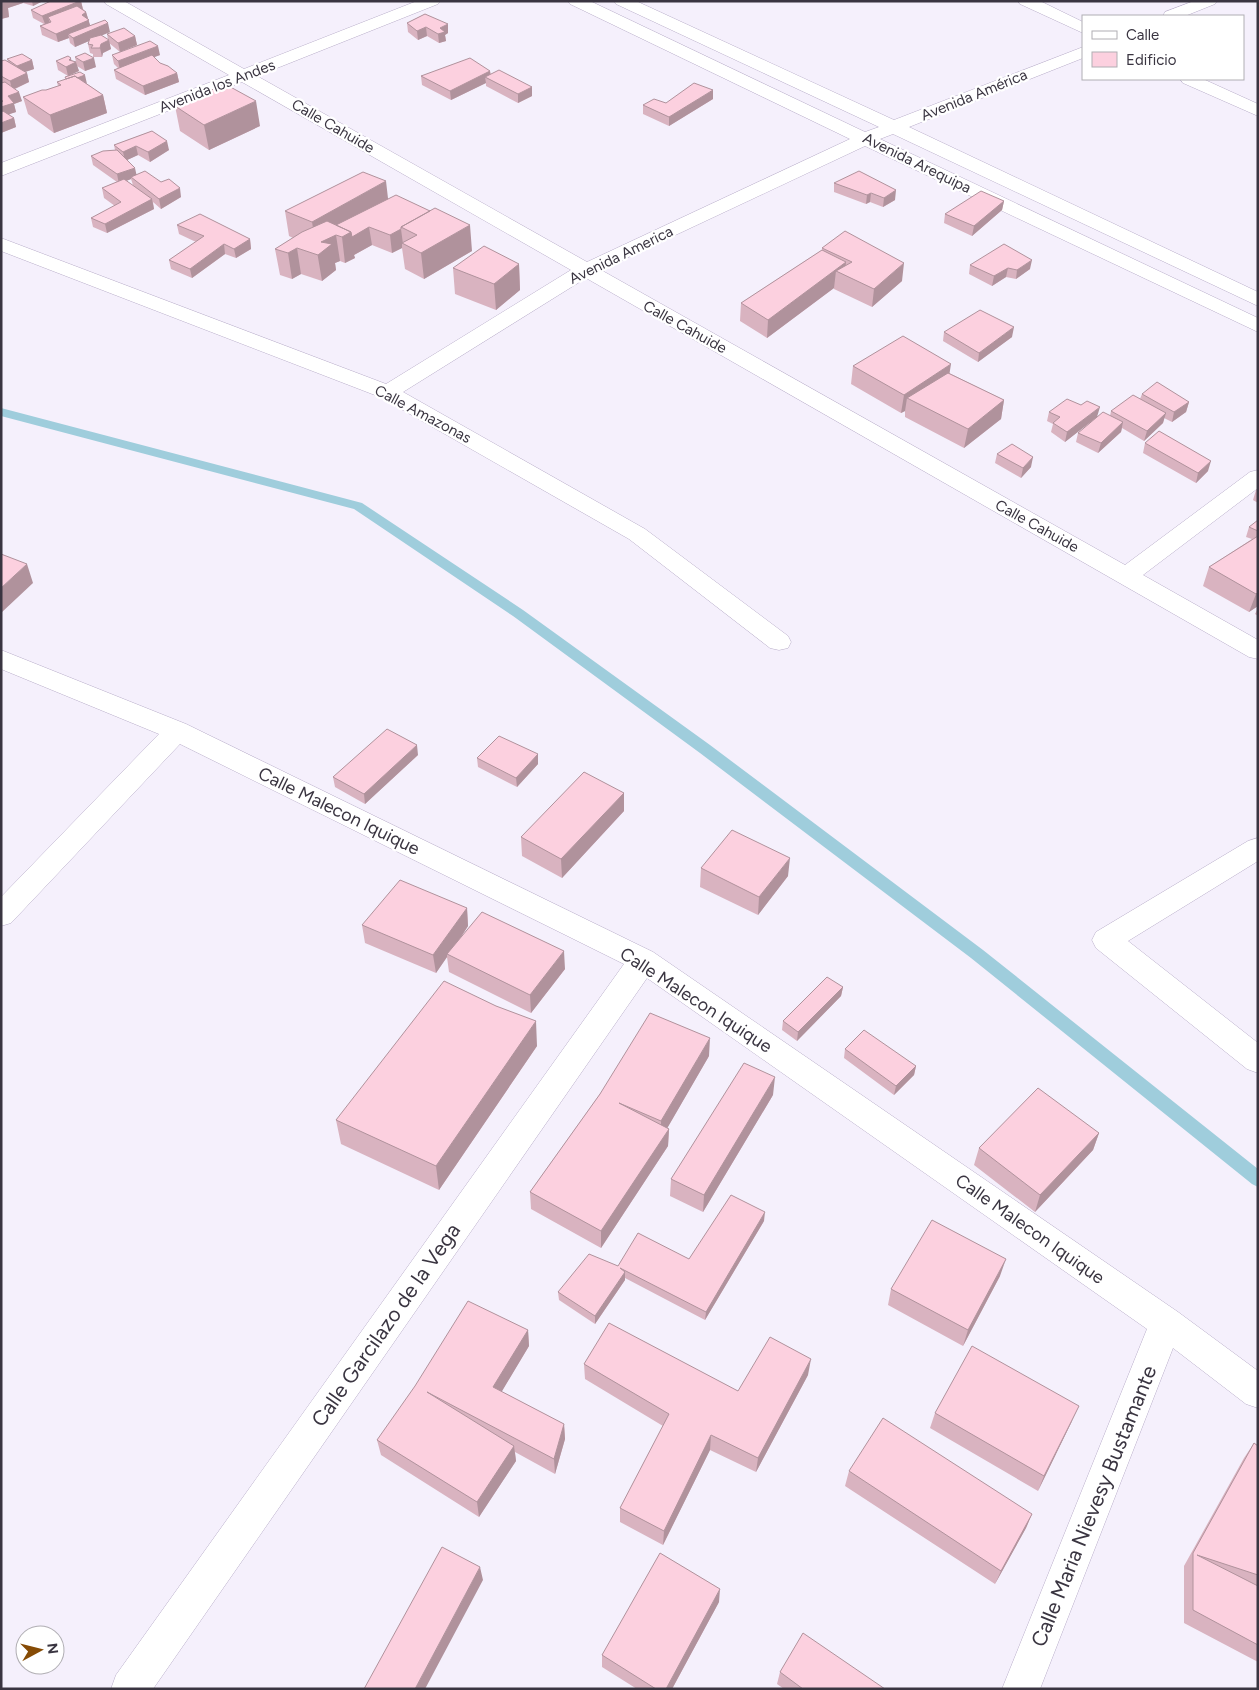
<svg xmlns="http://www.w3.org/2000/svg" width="1259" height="1690" viewBox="0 0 1259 1690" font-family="Figtree,sans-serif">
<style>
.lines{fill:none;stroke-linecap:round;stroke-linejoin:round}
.stream{fill:#9fcddc;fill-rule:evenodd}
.minor-casing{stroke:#b8adc9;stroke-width:1}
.minor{fill:#fff;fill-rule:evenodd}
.wall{fill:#d9b3c0;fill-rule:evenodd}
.shaded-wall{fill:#b0929c}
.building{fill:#fcd0df;stroke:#b0929c}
.labels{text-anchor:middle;stroke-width:4.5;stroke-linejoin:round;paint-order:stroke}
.far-street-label{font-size:15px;fill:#3a3541;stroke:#fff}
.street-label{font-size:18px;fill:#3a3541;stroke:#fff}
.near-street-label{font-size:21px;fill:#3a3541;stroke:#fff}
</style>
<rect width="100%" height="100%" fill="#f5f0fc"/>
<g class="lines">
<path class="stream" d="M1 408 362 503 523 610 710 745 983 950 1258 1169V1187L1252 1184 971 958 700 753 513 616 354 509 1 416Z"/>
<g class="minor-casing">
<path id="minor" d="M104 1H124L244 69 417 1H440L438 4 257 76 587 262 850 139 570 4 568 1H590L865 132 879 127 616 4 614 1H636L894 120 1083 47V58L909 127 1258 292V306L893 134 880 139 1258 318V332L865 146 601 270 1125 565 1250 472 1258 470V488L1143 575 1258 640V659L1249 657 586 278 403 392 645 529 788 636 791 642 788 648 779 650 770 648 629 539 380 397 1 251V238L386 384 571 270 242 82 1 176V163L229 75 106 4Z
M1018 1H1040L1083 22V33L1020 4Z
M1194 1H1217L1215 4 1185 16H1163L1165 12Z
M1180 79H1203L1258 104V116L1183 83Z
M1 650 186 724 653 952 1178 1312 1258 1371V1408L1246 1404 1173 1348 1040 1689H1002L1147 1329 647 978 153 1689H111L116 1675 624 964 180 744 11 923 1 926V897L159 734 1 669Z
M1258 838V861L1128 941 1258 1043V1073L1247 1069 1096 948 1092 940 1096 932 1248 841Z"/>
</g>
<use href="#minor" class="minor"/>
</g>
<path class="wall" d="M1 1H43L33 6 23 3 8 8 9 17 1 19Z
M81 1 83 9 86 12 90 26 110 32 101 35 108 40 107 34 135 36 137 45 120 52 109 43 111 49 103 53 102 57H93V54L90 53 88 44 89 41 75 47 70 43 69 38 58 42 42 35 40 26 44 24 33 18 31 10Z
M425 14 448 33 445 35 446 41 439 43 427 36 418 40 408 32 407 23Z
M112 55H160L154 57 160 63 177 73 179 82 145 95 116 79 114 70 118 68 114 64Z
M75 57 96 67 85 71 77 66 79 71 68 76 58 70 56 61 71 60 76 62Z
M7 59 32 60 34 69 25 72 27 73 29 82 15 89 22 101 14 104 16 112 9 114 14 118 16 127 1 133V61L8 62Z
M490 71 491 75 532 87V96L518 103 486 86V83L451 100 422 85 421 76Z
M57 82 87 84 103 95 107 113 54 133 28 114 23 97 46 90 58 86Z
M713 99 669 126 643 114V105Z
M175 106 260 126 209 150 180 131Z
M152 131 169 150 150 162 138 155 127 160 136 174 181 197 161 209 153 202 154 209 107 233 93 227 91 218 115 206 104 198 102 188 117 182 93 165 91 156 115 150 114 145ZM131 179 133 185 126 181Z
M834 183 895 200 883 207 870 202 866 204 834 192Z
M388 199 472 251 424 279 405 269 402 248 392 253 372 245 354 255 355 258 345 263 340 261 335 263 336 270 322 281 301 274 292 279 280 275 275 249 293 238 289 236 285 211Z
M1004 201 1002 210 972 236 944 223 945 214Z
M177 225 250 239 251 249 236 258 225 254 192 278 171 269 169 260 196 242 179 234Z
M822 248 902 281 872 307 834 289V288L767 338 740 321 741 303 822 250Z
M519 264 520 290 496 310 455 294 453 268Z
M970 265 1030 269 1016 279 1006 277 992 286 969 274Z
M944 332 1012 337 978 362 943 341Z
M853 366 949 373 1004 400 1001 419 964 448 905 417V411L901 413 851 384Z
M1142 394 1189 402 1186 412 1172 422 1164 418 1163 423 1144 441 1122 428 1121 432 1098 453 1076 442 1078 433 1094 419 1065 442 1051 432 1053 424 1047 421 1049 412 1097 417 1110 416 1111 411 1140 399Z
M1145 443 1208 471 1196 483 1143 453Z
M997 454 1031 467 1021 478 995 463Z
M1258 488V503L1253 500 1256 490Z
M1258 520V606L1249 612 1203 586 1209 567 1252 539 1246 537 1249 527Z
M1258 608V616L1255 614Z
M538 754V764L517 787 478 767 477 758Z
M418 755 365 804 335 787 333 777Z
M624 793V811L562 878 522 856 521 837Z
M701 868 788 876 758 915 700 887Z
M467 908 468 926 462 936 565 969 531 1013 449 972 447 957 436 973 365 943 362 925Z
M843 987 841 996 797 1041 782 1030 783 1021Z
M496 1006 537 1046 439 1190 341 1144 336 1120Z
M845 1049 916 1066 914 1075 894 1095 844 1058Z
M709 1056 667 1128 669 1129 668 1146 601 1248 531 1209 530 1192 600 1094Z
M773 1095 703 1212 670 1196 671 1179Z
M1099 1133 1093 1150 1035 1212 974 1165 979 1148Z
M764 1221 705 1320 625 1278V1280L595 1324 559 1300 558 1292 618 1266 689 1259Z
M1000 1276 963 1346 888 1305 891 1289Z
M528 1330 529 1346 501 1392 564 1424 565 1439 555 1474 515 1452 516 1461 479 1517 381 1455 377 1440Z
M584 1364 738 1391 808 1375 756 1472 710 1450 663 1545 620 1522V1508L663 1426 585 1379Z
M935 1413 1072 1421 1038 1491 930 1428Z
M1254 1443 1258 1446V1662L1184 1623V1566L1244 1458Z
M849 1471 1032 1514 1026 1528 995 1584 845 1486Z
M719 1602 672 1689H637L602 1667V1655Z
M780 1672 885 1689H784L777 1684Z"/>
<path class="shaded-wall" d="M1 1H23V3L8 8 9 17 1 19Z
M32 1H43L33 6Z
M80 1H81L83 10 48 17 50 23 45 24 42 16Z
M86 12 91 28 68 34 69 38 58 42 56 34Z
M108 23 110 32 75 47 73 38Z
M448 24V33L445 35 446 41 439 43 438 34 440 28Z
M426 27 427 36 418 40 417 31Z
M135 36 137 45 120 52 118 43Z
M109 40 111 49 103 53 102 57 100 48 101 44Z
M158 46 160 55 120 70 118 61Z
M71 58 72 64 76 62 79 71 68 76 66 67 69 60Z
M94 58 96 67 85 71 83 62Z
M32 60 34 69 19 74 17 66Z
M490 71 491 80 485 77 486 83 451 100 450 91Z
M27 73 29 82 12 90 10 81Z
M177 73 179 82 145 95 143 86Z
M85 75 87 84 67 81Z
M532 87V96L518 103V94Z
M713 90V99L669 126V117Z
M19 92 22 101 14 104 16 112 1 117V107L8 96Z
M103 95 107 113 54 133 50 115Z
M256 101 260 126 209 150 204 125Z
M14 118 16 127 1 133V123Z
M167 141 169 150 150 162 148 152Z
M136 146 138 155 125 161 123 152Z
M135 168 137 177H131V179L119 184 117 174Z
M386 181 389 207 336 235 340 261 335 263 336 270 322 281 312 222Z
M180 188 181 197 161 209 159 199Z
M896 190 895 200 883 207 884 198Z
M871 193 870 202 866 204 867 195Z
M152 199 154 209 107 233 105 224Z
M1004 201 1002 210 972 236 974 226Z
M470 225 472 251 424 279 421 253Z
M369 227 372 245 354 255 355 258 345 263 342 237 351 232Z
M401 229 403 244 402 243V248L392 253 390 235Z
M250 239 251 249 236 258 234 249Z
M224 244 225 254 192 278 190 269Z
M297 248 301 274 292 279 288 253Z
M1032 260 1030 269 1016 279 1017 270Z
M846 262 845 275 836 271 834 288 767 338 768 320Z
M904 263 902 281 872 307 874 289Z
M519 264 520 290 496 310 494 284Z
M1008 268 1006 277 992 286 994 276Z
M1014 327 1012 337 978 362 979 353Z
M951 364 948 383 907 398 905 411 901 413 904 395Z
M1004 400 1001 419 964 448 968 429Z
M1189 402 1186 412 1172 422 1174 412Z
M1100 407 1097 417 1065 442 1067 432Z
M1166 413 1163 423 1144 441 1147 431Z
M1123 422 1121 432 1098 453 1101 443Z
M1033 457 1031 467 1021 478 1023 468Z
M1211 461 1208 471 1196 483 1198 473Z
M27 564 33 583 1 613V588Z
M1258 592V606L1249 612 1256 594Z
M417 745 418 755 365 804 364 794Z
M538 754V764L517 787 516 778Z
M624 793V811L562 878 561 859Z
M790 858 788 876 758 915 759 897Z
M467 908 468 926 449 955 447 954V957L436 973 433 955Z
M564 951 565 969 531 1013 530 995Z
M843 987 841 996 797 1041 798 1032Z
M536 1021 537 1046 439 1190 436 1166Z
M710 1038 709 1056 661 1139V1121Z
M916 1066 914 1075 894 1095 896 1086Z
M775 1077 773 1095 703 1212 704 1195Z
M669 1129 668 1146 601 1248V1231Z
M1099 1133 1093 1150 1035 1212 1040 1195Z
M765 1212 764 1221 705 1320 706 1312Z
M1006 1259 1000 1276 963 1346 968 1330Z
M625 1272V1280L595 1324V1316Z
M528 1330 529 1346 495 1403 493 1387Z
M811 1359 808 1375 756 1472 758 1458Z
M1079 1406 1072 1421 1038 1491 1044 1476Z
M564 1424 565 1439 555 1474 554 1459Z
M711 1435 710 1450 663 1545 664 1531Z
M514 1446 516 1461 479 1517 477 1502Z
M1032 1514 1026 1528 995 1584 1001 1571Z
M480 1567 483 1580 425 1689H415Z
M720 1589 719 1602 672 1689H666Z"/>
<path class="building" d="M51 1H80L42 16 31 10Z
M77 6 86 12 82 15 89 20 56 34 40 26 51 22 48 17Z
M425 14 448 24 440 28 445 32 438 34 426 27 417 31 407 23Z
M105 20 108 23 73 38 68 34Z
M124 28 135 36 118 43 107 34Z
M101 35 109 40 101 44 100 48H91L93 45 88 44 90 38Z
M150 41 158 46 118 61 112 55Z
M85 53 94 58 83 62 75 57Z
M22 54 32 60 17 66 7 59Z
M152 55 160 63 168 66 177 73 143 86 114 70Z
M68 56 71 58 69 60 76 62 66 67 56 61Z
M470 58 490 71 450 91 421 76Z
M5 60 27 73 10 81 1 76V61Z
M499 70 532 87 518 94 485 77Z
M80 72 85 75 77 78 75 76 66 79 65 77Z
M75 76 103 95 50 115 23 97 42 90H46L61 85 57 82Z
M5 82 19 92 8 96 14 103 1 107V102L3 101H1V83Z
M694 83 713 90 669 117 643 105 654 99 666 103Z
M225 84 256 101 204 125 175 106Z
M3 111 14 118 1 123V112Z
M152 131 167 141 148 152 136 146 123 152 114 145Z
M117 150 135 168 117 174 91 156 103 151Z
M145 171 161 182 169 179 180 188 159 199 131 177Z
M859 171 896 190 884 198 871 193 867 195 834 183Z
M363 172 386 181 312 222 285 211Z
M124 179 152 199 105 224 91 218 121 202 102 188Z
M981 191 1004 201 974 226 945 214Z
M396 195 430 211 401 227V229L390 235 369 227 352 237 351 232 336 225Z
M435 208 470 225 421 253 402 243 417 235 401 227Z
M200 214 250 239 234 249 224 244 190 269 169 260 204 236 177 225Z
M327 221 351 232 342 237 336 235 321 242 332 244 318 255 297 248 288 253 275 249 302 232Z
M845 231 904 263 874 289 836 271 852 262 822 248Z
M1004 244 1032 260 1017 270 1008 268 994 276 970 265Z
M484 246 519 264 494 284 453 268Z
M822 250 846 262 768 320 741 303Z
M980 310 1014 327 979 353 944 332Z
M903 336 951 364 904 395 853 366Z
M948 373 1004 400 968 429 907 398Z
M1157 382 1189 402 1174 412 1142 394Z
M1133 395 1166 413 1147 431 1111 411Z
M1067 399 1081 405 1087 401 1100 407 1067 432 1053 423 1060 417 1049 412Z
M1103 412 1123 422 1101 443 1078 433Z
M1159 431 1211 461 1198 473 1145 443Z
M1012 444 1033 457 1023 468 997 454Z
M1258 520V531L1249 527Z
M1258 536V592L1256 594 1209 567Z
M1 554 27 564 1 588Z
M387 729 417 745 364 794 333 777Z
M499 736 538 754 516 778 477 758Z
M584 772 624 793 561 859 521 837Z
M732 830 790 858 759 897 701 868Z
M400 880 467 908 433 955 362 925Z
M482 912 564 951 530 995 447 954Z
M827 977 843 987 798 1032 783 1021Z
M444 981 496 1006 536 1021 436 1166 336 1120Z
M650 1013 710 1038 661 1121 619 1103 669 1129 601 1231 530 1192 600 1094Z
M864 1030 916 1066 896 1086 845 1049Z
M744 1063 775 1077 704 1195 671 1179Z
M1038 1088 1099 1133 1040 1195 979 1148Z
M731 1195 765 1212 706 1312 620 1268 625 1272 595 1316 558 1292 589 1254 618 1266 638 1233 689 1259Z
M932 1220 1006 1259 968 1330 891 1289Z
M468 1301 528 1330 493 1387 564 1424 554 1459 427 1392 514 1446 477 1502 377 1440 415 1386Z
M609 1323 738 1391 770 1337 811 1359 758 1458 711 1435 664 1531 620 1508 669 1414 584 1364Z
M972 1346 1079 1406 1044 1476 935 1413Z
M883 1418 1032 1514 1001 1571 849 1471Z
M1254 1443 1258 1446V1575L1197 1555 1258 1586V1645L1193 1610V1553Z
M442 1547 480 1567 415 1689H364Z
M660 1553 720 1589 666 1689H656L602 1655Z
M803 1633 885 1689H803L780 1672Z"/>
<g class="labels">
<g class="far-street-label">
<text transform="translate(217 86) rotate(-21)" y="5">Avenida los Andes</text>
<text transform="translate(974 95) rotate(-22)" y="5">Avenida América</text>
<text transform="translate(333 126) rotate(30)" y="5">Calle Cahuide</text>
<text transform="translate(917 163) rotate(26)" y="5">Avenida Arequipa</text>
<text transform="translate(621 255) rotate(-26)" y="5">Avenida America</text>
<text transform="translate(685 327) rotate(29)" y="5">Calle Cahuide</text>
<text transform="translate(423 414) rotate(28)" y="5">Calle Amazonas</text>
<text transform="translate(1037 526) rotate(29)" y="5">Calle Cahuide</text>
</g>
<g class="street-label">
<text transform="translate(339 811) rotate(26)" y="6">Calle Malecon Iquique</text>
<text transform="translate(696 1000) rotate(33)" y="6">Calle Malecon Iquique</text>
<text transform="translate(1030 1229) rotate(35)" y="6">Calle Malecon Iquique</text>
</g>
<g class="near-street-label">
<text transform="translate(386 1325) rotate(-55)" y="7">Calle Garcilazo de la Vega</text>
<text transform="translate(1094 1506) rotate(-68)" y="7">Calle Maria Nievesy Bustamante</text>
</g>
</g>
<rect width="1259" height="1690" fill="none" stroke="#3a3541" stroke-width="5"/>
<rect x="1082" y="15" width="162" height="65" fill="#ffffff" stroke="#b0aeb3"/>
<rect x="1092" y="31" width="25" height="8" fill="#ffffff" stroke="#b0aeb3"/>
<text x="1126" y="40" font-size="15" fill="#3a3541">Calle</text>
<rect x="1092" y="52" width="25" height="15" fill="#fcd0df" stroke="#b0aeb3"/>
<text x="1126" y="65" font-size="15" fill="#3a3541">Edificio</text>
<g transform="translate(40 1650) rotate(83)"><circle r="24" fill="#ffffff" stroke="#b0aeb3"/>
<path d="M0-4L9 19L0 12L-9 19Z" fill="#864b05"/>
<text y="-8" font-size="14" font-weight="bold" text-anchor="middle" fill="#3a3541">N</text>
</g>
</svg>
